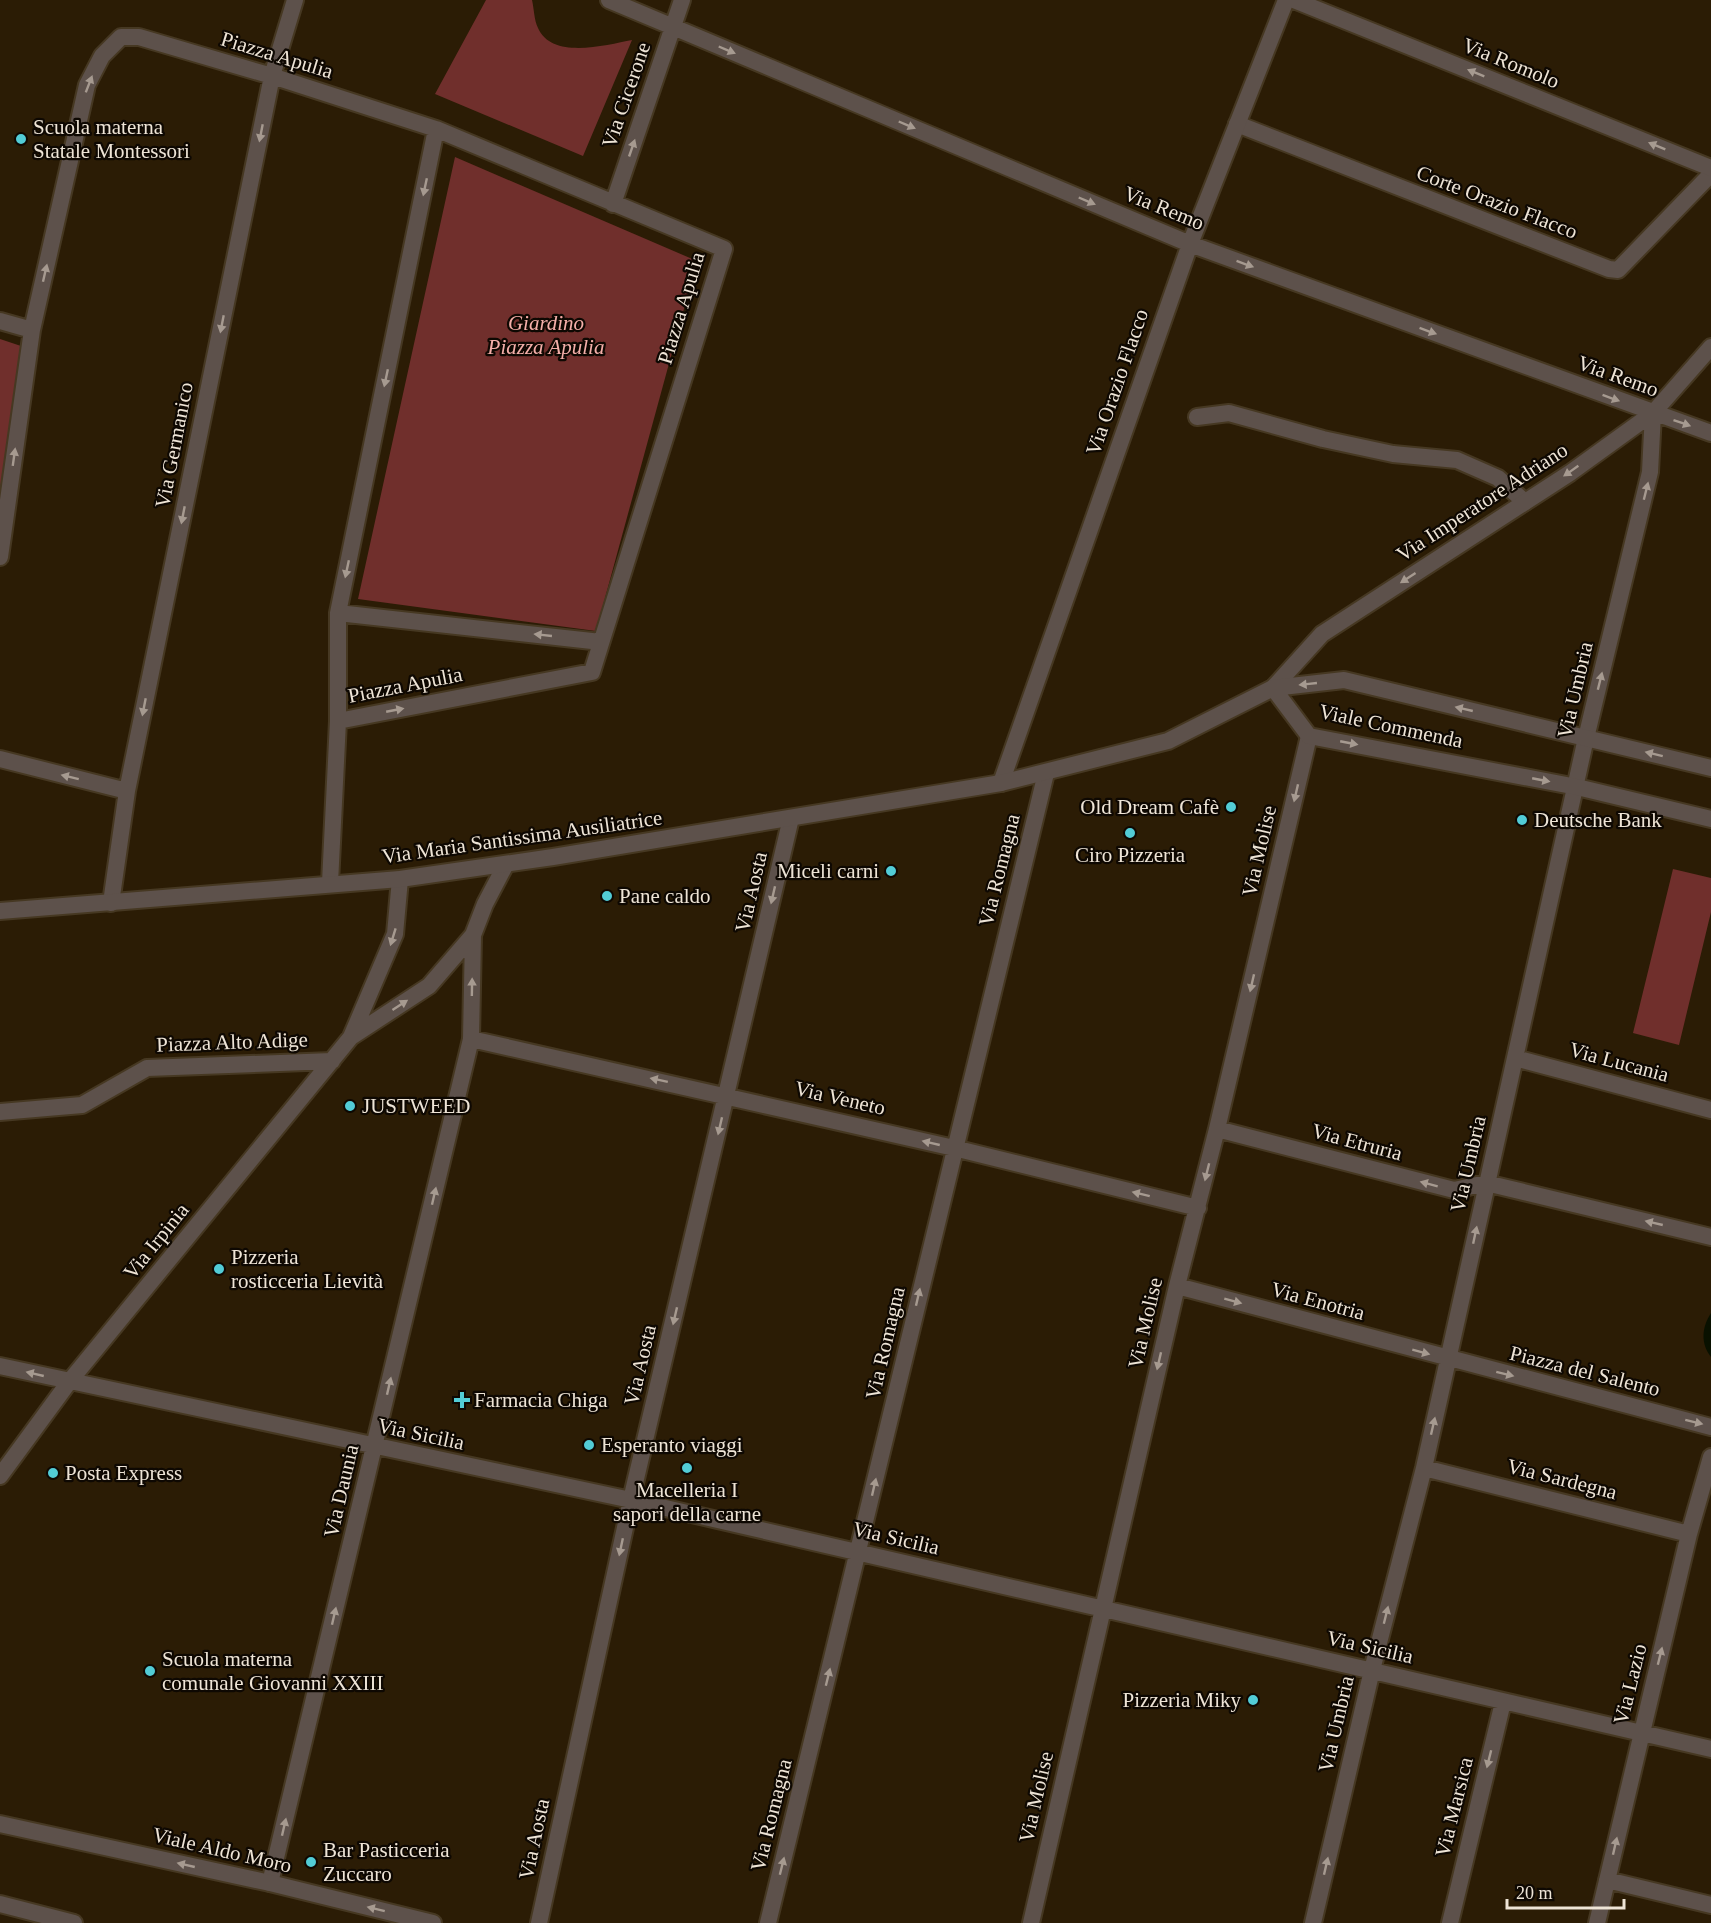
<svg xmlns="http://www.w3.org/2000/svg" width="1711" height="1923" viewBox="0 0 1711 1923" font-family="Georgia,serif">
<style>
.green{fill:#702f2c}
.water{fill:#091100}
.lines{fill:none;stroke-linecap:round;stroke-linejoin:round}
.service-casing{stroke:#463822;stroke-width:20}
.minor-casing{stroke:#463822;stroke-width:20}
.tertiary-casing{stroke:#463822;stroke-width:20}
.service{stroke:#5d514b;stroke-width:16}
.minor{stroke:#5d514b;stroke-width:16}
.tertiary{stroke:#5d514b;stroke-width:16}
.oneway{fill:#a69a90}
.poi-dot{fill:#52ccd6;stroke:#0e0802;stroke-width:2}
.labels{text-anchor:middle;stroke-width:4.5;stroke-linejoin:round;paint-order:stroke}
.street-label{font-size:21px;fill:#eee4d6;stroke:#0e0802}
.poi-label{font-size:21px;fill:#eee4d6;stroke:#0e0802;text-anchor:start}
.park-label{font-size:21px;font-style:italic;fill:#f4afa9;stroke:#0e0802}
</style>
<rect width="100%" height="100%" fill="#2b1c05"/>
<path class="green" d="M486 0H532C534 8 534 20 538 28 552 60 606 45 632 40L583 156 435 94Z
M455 157 697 261 596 631 358 599Z
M0 339 24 347 0 490Z
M1673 869 1711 878V912L1679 1045 1633 1033Z"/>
<path class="water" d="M1711 1313V1357C1700 1343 1702 1327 1711 1313Z"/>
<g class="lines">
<g class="service-casing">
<path id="service" d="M1237 124 1609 269 1618 270 1711 174
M1197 417 1229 413 1323 439 1393 454 1457 460 1498 478 1525 502"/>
</g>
<g class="minor-casing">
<path id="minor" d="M609 0 1190 244 1711 433
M1294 0 1711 168
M613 204 682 0
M0 321 32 330
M0 557 32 330 87 85 102 56 121 37H139L272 76 436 129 724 249 592 672 338 721
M338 613 601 642
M1273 688 1322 634 1570 473 1653 413 1711 347
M0 759 127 791
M1001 783 1190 244 1286 0
M330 883 338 721V613L436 129
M111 903 127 791 272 76 295 0
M351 1037 429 986 473 935 485 904 506 864
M471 1039 954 1148 1198 1208
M1515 1058 1711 1110
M0 1112 82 1105 147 1068 332 1061
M1217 1129 1454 1190 1486 1183 1711 1237
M1177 1286 1711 1427
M0 1366 631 1500 1711 1749
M1424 1468 1689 1534
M0 1476 69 1382 351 1037 395 934 400 879
M1607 1880 1711 1905
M270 1883 471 1039 473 935
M539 1923 631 1500 791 818
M768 1923 1046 773
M1031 1923 1177 1286 1217 1129 1309 736
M1313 1923 1372 1670 1424 1468 1586 738 1650 472 1653 413
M1450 1923 1503 1702
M1597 1923 1689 1534 1711 1457"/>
</g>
<g class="tertiary-casing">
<path id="tertiary" d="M1273 688 1309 736 1577 787 1711 819
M0 911 400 879 553 857 1001 783 1168 741 1273 688 1344 680 1711 768
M0 1824 270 1883 433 1923
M0 1904 74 1923"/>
</g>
<use href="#service" class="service"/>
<use href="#minor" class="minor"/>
<use href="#tertiary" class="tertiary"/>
</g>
<defs><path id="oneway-solid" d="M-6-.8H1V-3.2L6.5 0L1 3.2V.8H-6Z" transform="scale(1.5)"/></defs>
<g class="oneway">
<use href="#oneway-solid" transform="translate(727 50) rotate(23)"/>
<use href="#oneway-solid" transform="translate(1476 73) rotate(-158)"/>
<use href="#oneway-solid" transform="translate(89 84) rotate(-69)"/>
<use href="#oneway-solid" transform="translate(907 125) rotate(23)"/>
<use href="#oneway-solid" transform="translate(261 133) rotate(101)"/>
<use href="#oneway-solid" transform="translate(1657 146) rotate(-158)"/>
<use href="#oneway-solid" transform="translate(632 148) rotate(-71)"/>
<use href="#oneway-solid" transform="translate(425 187) rotate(102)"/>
<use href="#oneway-solid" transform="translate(1087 201) rotate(23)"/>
<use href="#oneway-solid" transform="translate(1245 264) rotate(20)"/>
<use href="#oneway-solid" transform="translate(45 273) rotate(-77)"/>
<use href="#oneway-solid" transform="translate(222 324) rotate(101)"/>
<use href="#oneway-solid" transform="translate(1428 331) rotate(20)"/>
<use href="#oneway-solid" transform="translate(386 378) rotate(102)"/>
<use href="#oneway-solid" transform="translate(1611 398) rotate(20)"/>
<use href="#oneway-solid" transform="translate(1682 423) rotate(19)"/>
<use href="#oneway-solid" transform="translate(14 457) rotate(-82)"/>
<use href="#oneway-solid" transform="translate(1571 471) rotate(145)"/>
<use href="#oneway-solid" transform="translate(1646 491) rotate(-76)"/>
<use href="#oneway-solid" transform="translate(183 515) rotate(101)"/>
<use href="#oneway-solid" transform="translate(347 569) rotate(102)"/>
<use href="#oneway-solid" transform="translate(1408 578) rotate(147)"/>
<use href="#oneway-solid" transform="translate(543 635) rotate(-174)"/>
<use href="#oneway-solid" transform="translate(1600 681) rotate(-76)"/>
<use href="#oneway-solid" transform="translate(1308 684) rotate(174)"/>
<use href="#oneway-solid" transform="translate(144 707) rotate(101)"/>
<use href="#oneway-solid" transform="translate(1464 709) rotate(-167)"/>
<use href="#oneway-solid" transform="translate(395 710) rotate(-11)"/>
<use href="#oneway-solid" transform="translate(1349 743) rotate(11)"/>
<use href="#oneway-solid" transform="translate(1654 754) rotate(-166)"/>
<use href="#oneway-solid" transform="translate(70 777) rotate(-166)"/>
<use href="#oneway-solid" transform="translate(1541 780) rotate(11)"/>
<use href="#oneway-solid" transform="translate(1296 793) rotate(103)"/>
<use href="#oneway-solid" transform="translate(773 895) rotate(103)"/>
<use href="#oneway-solid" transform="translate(393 937) rotate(107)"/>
<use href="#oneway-solid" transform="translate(1252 983) rotate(103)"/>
<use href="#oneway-solid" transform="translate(472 987) rotate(-89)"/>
<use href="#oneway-solid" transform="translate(400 1005) rotate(-33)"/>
<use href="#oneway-solid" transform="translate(659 1080) rotate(-168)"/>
<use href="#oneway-solid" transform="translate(720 1126) rotate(103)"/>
<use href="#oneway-solid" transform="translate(931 1143) rotate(-167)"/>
<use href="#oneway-solid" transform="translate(1207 1172) rotate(104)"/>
<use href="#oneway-solid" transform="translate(1429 1184) rotate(-165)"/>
<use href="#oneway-solid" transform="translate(1141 1194) rotate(-166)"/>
<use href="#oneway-solid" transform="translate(434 1196) rotate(-77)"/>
<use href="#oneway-solid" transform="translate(1654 1223) rotate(-167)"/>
<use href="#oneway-solid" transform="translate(1475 1235) rotate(-78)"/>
<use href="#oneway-solid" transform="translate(918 1297) rotate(-77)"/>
<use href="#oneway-solid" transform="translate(1233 1301) rotate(15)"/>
<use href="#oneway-solid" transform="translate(675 1316) rotate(103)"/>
<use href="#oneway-solid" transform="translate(1421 1352) rotate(15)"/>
<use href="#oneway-solid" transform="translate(1159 1361) rotate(103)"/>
<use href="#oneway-solid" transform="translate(35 1374) rotate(-167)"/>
<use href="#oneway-solid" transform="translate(1505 1374) rotate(14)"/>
<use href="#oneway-solid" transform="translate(389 1386) rotate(-77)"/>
<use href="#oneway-solid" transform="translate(1694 1422) rotate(14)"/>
<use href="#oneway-solid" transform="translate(1433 1426) rotate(-77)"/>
<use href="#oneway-solid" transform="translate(874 1487) rotate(-77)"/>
<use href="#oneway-solid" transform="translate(621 1547) rotate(102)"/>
<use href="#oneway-solid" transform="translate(1386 1615) rotate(-76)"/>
<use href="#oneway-solid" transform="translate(334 1616) rotate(-77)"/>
<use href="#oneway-solid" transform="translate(1660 1656) rotate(-76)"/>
<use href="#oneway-solid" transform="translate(828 1677) rotate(-76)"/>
<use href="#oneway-solid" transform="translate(1489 1759) rotate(104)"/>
<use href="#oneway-solid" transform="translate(284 1827) rotate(-77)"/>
<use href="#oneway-solid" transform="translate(1615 1846) rotate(-77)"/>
<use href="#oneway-solid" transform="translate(186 1865) rotate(-167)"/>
<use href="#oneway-solid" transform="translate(782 1866) rotate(-76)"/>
<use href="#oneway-solid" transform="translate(1326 1866) rotate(-77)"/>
<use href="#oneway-solid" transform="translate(376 1909) rotate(-166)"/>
</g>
<g class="poi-dot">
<circle cx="21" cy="139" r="6"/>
<circle cx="1231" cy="807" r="6"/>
<circle cx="1522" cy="820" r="6"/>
<circle cx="1130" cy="833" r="6"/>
<circle cx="891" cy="871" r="6"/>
<circle cx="607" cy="896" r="6"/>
<circle cx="350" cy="1106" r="6"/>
<circle cx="219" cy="1269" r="6"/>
<path d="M459 1391h6v6h6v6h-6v6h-6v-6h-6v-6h6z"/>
<circle cx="589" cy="1445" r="6"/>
<circle cx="687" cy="1468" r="6"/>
<circle cx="53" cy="1473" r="6"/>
<circle cx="150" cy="1671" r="6"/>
<circle cx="1253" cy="1700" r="6"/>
<circle cx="311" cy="1862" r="6"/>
</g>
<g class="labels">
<g class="street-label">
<text transform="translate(277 55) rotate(17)" y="7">Piazza Apulia</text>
<text transform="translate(1511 63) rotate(22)" y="7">Via Romolo</text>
<text transform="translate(626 95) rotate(-71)" y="7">Via Cicerone</text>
<text transform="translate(1497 202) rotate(21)" y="7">Corte Orazio Flacco</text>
<text transform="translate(1164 208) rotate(22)" y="7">Via Remo</text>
<text transform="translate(681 308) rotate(-73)" y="7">Piazza Apulia</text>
<text transform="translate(1618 376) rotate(20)" y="7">Via Remo</text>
<text transform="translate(1117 382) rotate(-71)" y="7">Via Orazio Flacco</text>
<text transform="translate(174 445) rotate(-79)" y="7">Via Germanico</text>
<text transform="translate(1482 502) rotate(-33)" y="7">Via Imperatore Adriano</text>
<text transform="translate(405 685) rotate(-11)" y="7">Piazza Apulia</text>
<text transform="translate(1575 690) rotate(-77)" y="7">Via Umbria</text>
<text transform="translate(1391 726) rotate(12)" y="7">Viale Commenda</text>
<text transform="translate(522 837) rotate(-8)" y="7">Via Maria Santissima Ausiliatrice</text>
<text transform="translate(1259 851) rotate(-77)" y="7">Via Molise</text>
<text transform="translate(999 870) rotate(-76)" y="7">Via Romagna</text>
<text transform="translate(751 892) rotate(-77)" y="7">Via Aosta</text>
<text transform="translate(232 1042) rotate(-2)" y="7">Piazza Alto Adige</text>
<text transform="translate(1619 1062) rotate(15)" y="7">Via Lucania</text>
<text transform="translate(840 1098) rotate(13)" y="7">Via Veneto</text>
<text transform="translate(1357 1142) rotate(15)" y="7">Via Etruria</text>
<text transform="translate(1468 1164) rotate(-77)" y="7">Via Umbria</text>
<text transform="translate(156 1241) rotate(-51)" y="7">Via Irpinia</text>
<text transform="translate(1318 1301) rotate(15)" y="7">Via Enotria</text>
<text transform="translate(1145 1323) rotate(-77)" y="7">Via Molise</text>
<text transform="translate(885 1343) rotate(-77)" y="7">Via Romagna</text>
<text transform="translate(640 1365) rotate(-77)" y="7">Via Aosta</text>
<text transform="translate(1585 1371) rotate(14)" y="7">Piazza del Salento</text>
<text transform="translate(421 1434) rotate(12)" y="7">Via Sicilia</text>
<text transform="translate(1562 1479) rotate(14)" y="7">Via Sardegna</text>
<text transform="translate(341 1491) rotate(-77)" y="7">Via Daunia</text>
<text transform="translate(896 1538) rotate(13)" y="7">Via Sicilia</text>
<text transform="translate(1370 1647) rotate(13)" y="7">Via Sicilia</text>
<text transform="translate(1630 1684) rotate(-76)" y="7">Via Lazio</text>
<text transform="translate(1336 1724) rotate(-77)" y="7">Via Umbria</text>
<text transform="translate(1036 1797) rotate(-77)" y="7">Via Molise</text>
<text transform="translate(1454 1807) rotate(-76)" y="7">Via Marsica</text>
<text transform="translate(771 1815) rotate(-76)" y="7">Via Romagna</text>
<text transform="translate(534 1839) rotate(-78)" y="7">Via Aosta</text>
<text transform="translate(222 1850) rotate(13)" y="7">Viale Aldo Moro</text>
</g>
<g class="poi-label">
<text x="33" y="134">Scuola materna<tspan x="33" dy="24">Statale Montessori</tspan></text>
<text x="1219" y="814" text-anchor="end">Old Dream Cafè</text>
<text x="1534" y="827">Deutsche Bank</text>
<text x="1130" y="862" text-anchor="middle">Ciro Pizzeria</text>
<text x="879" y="878" text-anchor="end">Miceli carni</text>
<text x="619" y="903">Pane caldo</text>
<text x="362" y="1113">JUSTWEED</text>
<text x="231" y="1264">Pizzeria<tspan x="231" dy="24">rosticceria Lievità</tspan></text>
<text x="474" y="1407">Farmacia Chiga</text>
<text x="601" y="1452">Esperanto viaggi</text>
<text x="65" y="1480">Posta Express</text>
<text x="687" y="1497" text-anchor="middle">Macelleria I<tspan x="687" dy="24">sapori della carne</tspan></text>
<text x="162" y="1666">Scuola materna<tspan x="162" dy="24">comunale Giovanni XXIII</tspan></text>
<text x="1241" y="1707" text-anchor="end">Pizzeria Miky</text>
<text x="323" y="1857">Bar Pasticceria<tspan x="323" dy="24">Zuccaro</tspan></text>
</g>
<g class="park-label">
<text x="546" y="330">Giardino<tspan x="546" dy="24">Piazza Apulia</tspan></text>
</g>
</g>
<path d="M1507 1899v9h117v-9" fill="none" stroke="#eee4d6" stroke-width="3"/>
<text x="1516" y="1899" font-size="18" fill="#eee4d6" stroke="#0e0802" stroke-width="4.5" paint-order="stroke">20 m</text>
</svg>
